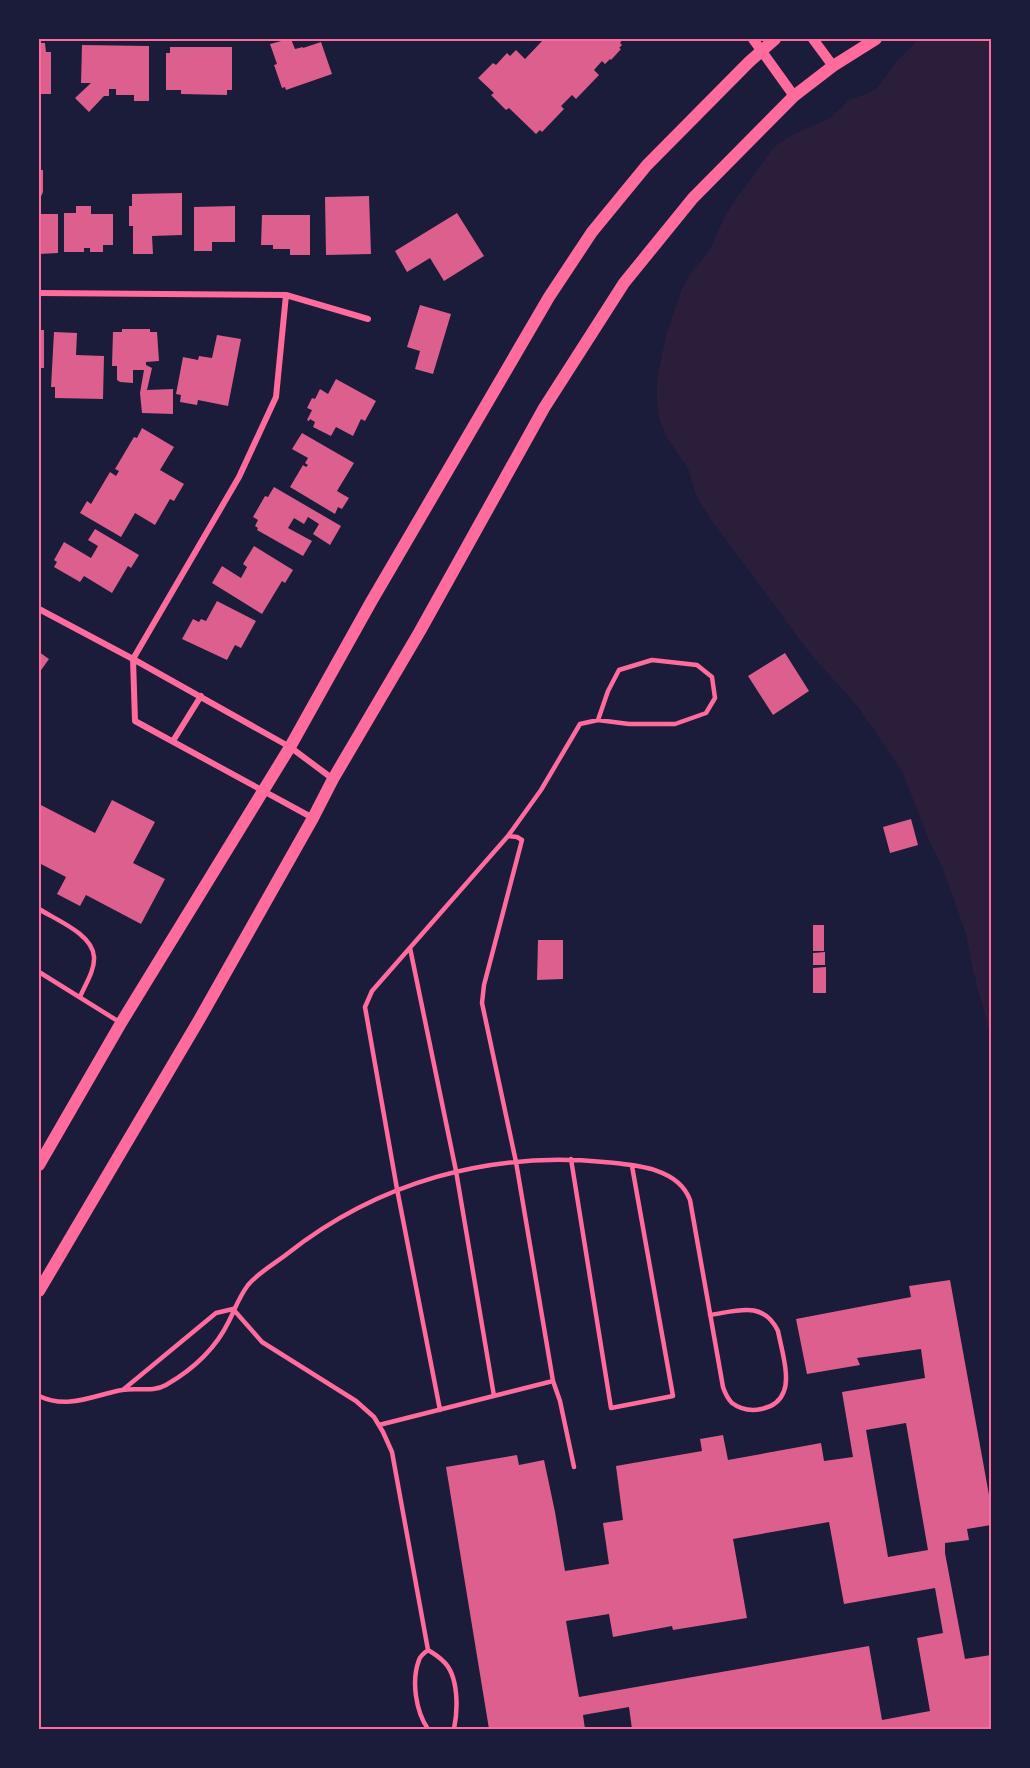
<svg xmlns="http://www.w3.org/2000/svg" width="1030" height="1768" viewBox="0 0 1030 1768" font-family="'Public Sans',sans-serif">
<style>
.green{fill:#2a1e3b}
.building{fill:#dd5f8e;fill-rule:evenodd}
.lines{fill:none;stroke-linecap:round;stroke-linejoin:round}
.service{stroke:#ff6b9d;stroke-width:4.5}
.minor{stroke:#ff6b9d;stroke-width:6}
.tertiary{stroke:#ff6b9d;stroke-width:10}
.secondary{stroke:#ff6b9d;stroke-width:12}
.neatline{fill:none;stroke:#ff6b9d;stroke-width:2}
</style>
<rect width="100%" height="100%" fill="#1b1b3a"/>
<path class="green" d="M919 39H991V1038L973 970 966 934 943 869 931 845 902 771 858 707 808 651 710 518 696 496 688 468 667 438 660 422 657 404V380L666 335 682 288 693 270 709 251 725 216 733 203 774 147 790 136 830 118 849 100 868 93 878 87 897 61Z"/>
<path class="building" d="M289 39H291L295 49 303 47V48L321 42 332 74 286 90 285 87 282 88 274 65 277 64 270 44Z
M542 39H623L620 43 622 45 619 48 621 49 611 60 610 59 605 64 602 61 594 70 599 75 576 99 572 95 561 106 564 109 542 132 540 130 536 134 509 108 506 110 491 95 494 93 478 78 493 63 496 65 507 53 510 56 516 50 525 59 543 40Z
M39 43H45L46 52H51V94H39Z
M82 45 149 46V101H134V95H116V89H109V96H104L89 112 75 98 91 83H81Z
M170 47H232V90H227V95L181 94V90H166V53H170Z
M39 170H43V192L39 201Z
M182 193V235L152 236 153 254H133V226H129V206H132V194Z
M369 196 371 254 326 255 325 197Z
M76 206H91V214H113V245H103V252H90V248H84V252H64V213H76Z
M235 206V242H212V251H194V207Z
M457 213 484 256 444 281 430 258 407 272 395 251Z
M39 214H58V253L39 254Z
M262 215H310V255H290V249H273V245H261Z
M420 305 451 314 433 374 415 369 420 351 407 347Z
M122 329H150V332H157L159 361 146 362V365L152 368 147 390 173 389V414L142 413 140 393 144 370H133V383L120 382 117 380V366H112L113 332H122Z
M39 330H44V368H39Z
M54 332 77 333 76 355 104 356 103 399 55 398V387H51Z
M217 335 241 339 228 406 198 400 197 405 180 402 181 395 176 394 183 357 198 360 199 356 212 358Z
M336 379 376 401 365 421 361 419 353 436 336 427 331 436 313 427 315 422 310 419 309 421 307 420 312 410 307 408 312 398 315 399 320 389 328 394Z
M142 428 174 447 160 470 184 484 174 501 170 499 155 525 135 513 121 537 80 513 87 501 91 504 110 472 116 476 119 471 115 469 134 437 137 438Z
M302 433 354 463 337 491 349 498 342 509 338 507 335 514 290 487 303 465 306 467 308 465 305 463 308 458 292 449Z
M274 487 341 526 330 545 313 534 319 524 308 517 304 524 294 518 288 528 312 541 303 556 257 530 258 528 255 526 258 520 253 517 265 496 268 497Z
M95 529 139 555 131 568 128 566 112 593 84 576 80 582 54 567 57 562 54 560 64 542 91 558 98 546 88 540Z
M254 546 293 570 285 583 282 581 262 614 212 583 222 566 241 578 247 567 243 564Z
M217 601 256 621 241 648 235 645 227 660 182 639 193 619 199 622 201 619 206 621Z
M39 652 49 659 39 673Z
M785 653 809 691 773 715 748 676Z
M112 800 155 822 133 863 165 879 141 924 86 895 80 906 57 894 66 877 39 863V804L95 833Z
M911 819 918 845 890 853 883 827Z
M813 925H824V951H813Z
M538 940H563V979L537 980Z
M825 952V965H813V953Z
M826 967V993H813V968Z
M950 1280 991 1506V1525L967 1529 969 1540 945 1543V1553L965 1659 991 1655V1729H939V1728L932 1729H632L629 1707 583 1715 585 1729H489L446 1467 517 1455 519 1465 544 1460 555 1512 565 1571 609 1564 603 1523 623 1520 616 1466 702 1451 700 1439 723 1435 728 1460 821 1443 824 1461 853 1457 842 1392 925 1378 921 1349 857 1358 860 1365 807 1374 796 1319 911 1297 909 1286ZM906 1423 928 1550 888 1557 866 1430ZM829 1522 844 1604 935 1588 943 1633 917 1638 930 1711 882 1720 869 1646 579 1697 566 1621 609 1614 613 1637 672 1626 673 1630 747 1618 733 1539Z"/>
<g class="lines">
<path class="service" d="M39 909C56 920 93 934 94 957 95 970 85 985 80 997
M410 948 456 1171 494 1396
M39 972 121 1023
M571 1159 611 1408 673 1396 632 1166
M233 1309 262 1342 356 1401 374 1417 383 1432 392 1452 428 1650C433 1653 439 1657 443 1661 459 1675 458 1710 454 1729
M553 1381 560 1401 574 1467
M124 1389 216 1313 233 1309
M39 1396C68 1410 94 1395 122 1390 138 1387 152 1393 166 1385 192 1370 216 1348 229 1321 235 1309 239 1297 248 1285 258 1273 274 1264 287 1254 378 1182 489 1151 604 1162 634 1165 678 1167 690 1200L723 1387C725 1393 727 1398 732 1403 748 1415 777 1411 784 1391 790 1376 781 1347 778 1331 763 1300 737 1311 710 1315
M440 1410 397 1189 365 1007 372 991 508 836 541 790 580 724 598 720 629 724H675L706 713 715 698 712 677 697 665 652 660 619 670 608 691 598 720
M379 1425 553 1381 516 1162 482 1003 484 985 522 840 517 837 508 836
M428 1650C424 1653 420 1656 419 1660 411 1681 416 1712 428 1729"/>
<path class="minor" d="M39 293 286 295 368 319
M39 609 133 659 290 747 333 779
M133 659 239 477 276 397 286 295
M133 659 135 721 313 818
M173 741 201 696"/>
<path class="tertiary" d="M753 39 794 96
M813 39 833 66"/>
<path class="secondary" d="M39 1165 121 1023 290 747 371 602 549 297 592 232 647 165 749 62 775 39
M39 1291 199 1020 313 818 333 779 420 631 544 408 624 283 693 198 794 96 833 66 876 39"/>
</g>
<rect width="1030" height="1768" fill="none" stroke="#1b1b3a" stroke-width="81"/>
<rect x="40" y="40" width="950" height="1688" class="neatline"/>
</svg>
